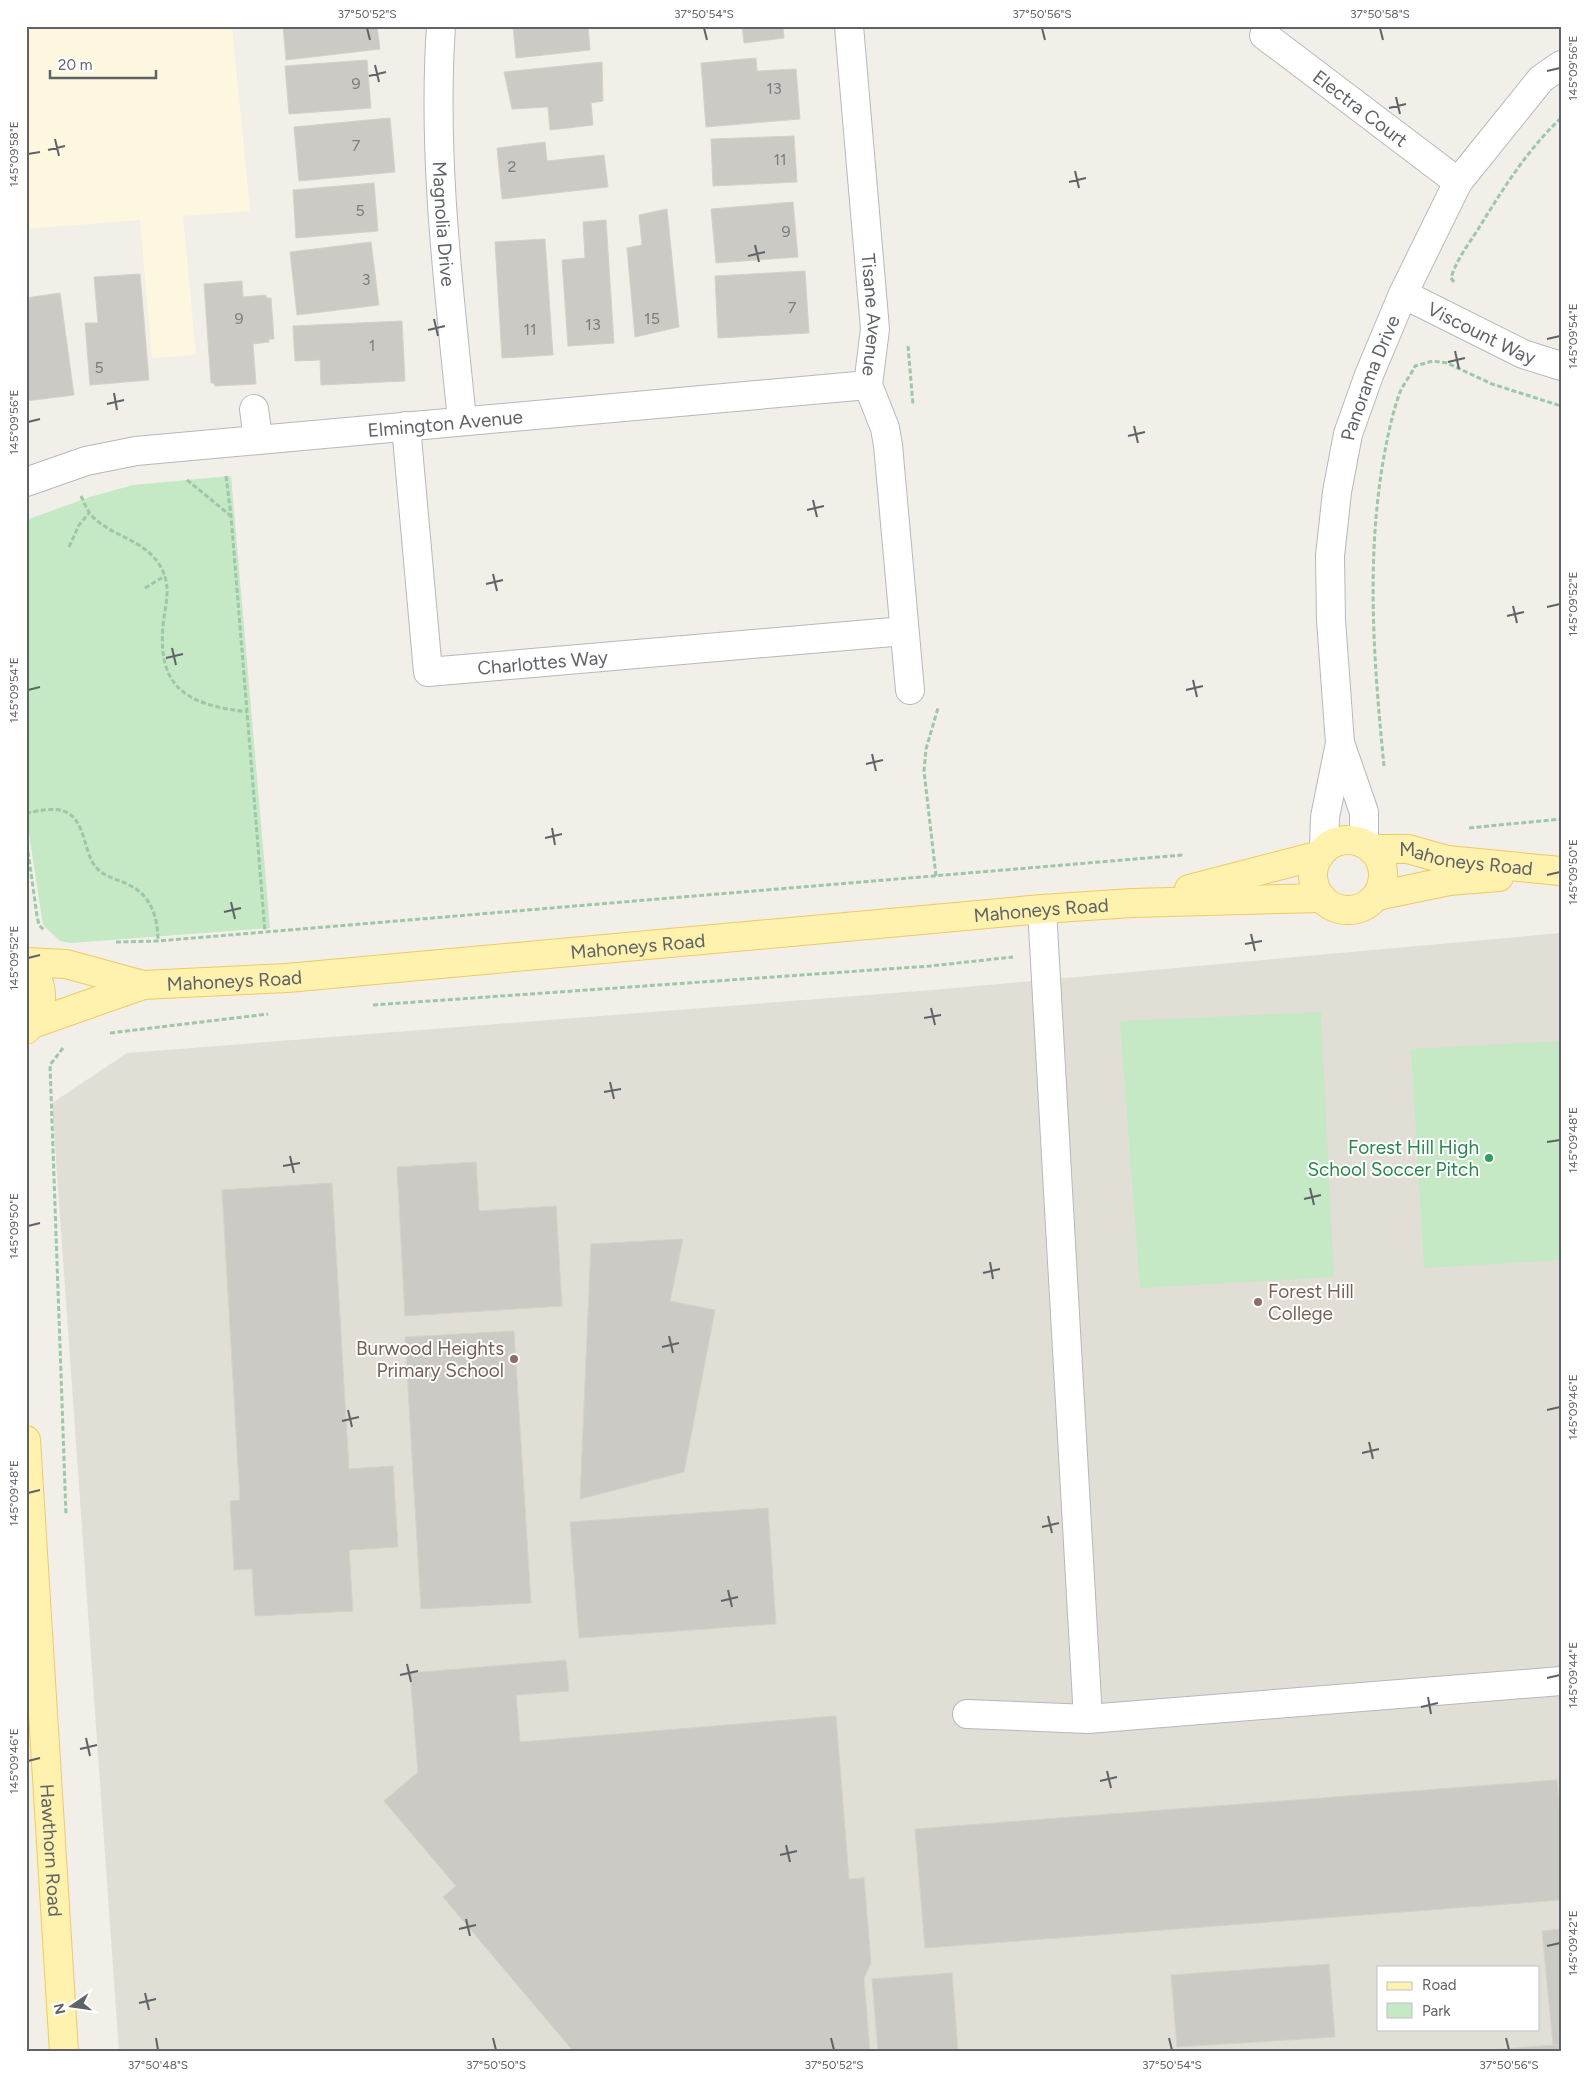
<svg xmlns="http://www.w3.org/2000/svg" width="1587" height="2078" viewBox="0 0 1587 2078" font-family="Figtree,sans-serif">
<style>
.commercial{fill:#fef7e0}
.education{fill:#e1ded6;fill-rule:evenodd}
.green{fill:#c5e8c5}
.building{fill:#cccac5;stroke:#d6d1c6}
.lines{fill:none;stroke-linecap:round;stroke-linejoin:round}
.minor-casing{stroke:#b5b8bc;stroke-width:30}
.major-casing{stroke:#f2c960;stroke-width:30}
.path{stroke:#9cc7a9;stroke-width:3;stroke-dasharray:5 2.5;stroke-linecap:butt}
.minor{stroke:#fff;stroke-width:28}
.major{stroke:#fff2af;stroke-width:28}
.ticks{fill:none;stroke:#5f6368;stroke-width:2}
.leisure-dot{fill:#2e9e5b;stroke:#fff;stroke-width:2}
.education-dot{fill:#8d6e63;stroke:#fff;stroke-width:2}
.labels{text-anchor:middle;stroke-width:4;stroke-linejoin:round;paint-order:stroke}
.number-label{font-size:16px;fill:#7a7d7f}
.street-label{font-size:19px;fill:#5f6368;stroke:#fff}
.leisure-label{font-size:19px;fill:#27864d;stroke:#fff;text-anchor:end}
.education-label{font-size:19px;fill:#785e54;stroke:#fff;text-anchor:start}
.neatline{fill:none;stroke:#5f6368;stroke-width:2}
.ticks-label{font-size:12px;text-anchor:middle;fill:#5f6368}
</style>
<rect width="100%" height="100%" fill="#f1efe8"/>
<path class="commercial" d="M26 26H232L250 211 183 216 196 355 152 358 140 220 26 229Z"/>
<path class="education" d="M1561 933V2052H119L52 1103 127 1053 932 990ZM1378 1967H1538V2029H1378Z"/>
<path class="green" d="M231 476 270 928 71 943 60 941 43 925 26 814V520L90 497 133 485Z
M1321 1012 1334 1277 1140 1288 1120 1021Z
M1561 1041V1260L1424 1268 1411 1049Z"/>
<path class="building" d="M283 26H377L380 49 286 60Z
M513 26H588L590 50 516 58Z
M742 26H783L784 38 744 43Z
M756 58 757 71 796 69 800 119 706 127 701 63Z
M367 60 371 108 289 114 285 66Z
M602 62 603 101 591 103 593 125 550 130 548 107 512 109 504 72Z
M390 118 395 172 299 181 294 127Z
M794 136 797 182 713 186 711 139Z
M545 142 547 161 604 155 608 187 502 199 497 148Z
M374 183 378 231 296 238 293 190Z
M793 202 798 257 716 263 711 209Z
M667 209 679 327 635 337 627 248 642 245 639 215Z
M606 220 614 343 568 346 562 260 585 258 583 222Z
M545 239 553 355 502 358 495 242Z
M371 242 379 305 297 315 290 252Z
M805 271 809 333 718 338 715 276Z
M140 274 149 380 90 385 85 323H98L94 277Z
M242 281 243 297 266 295V298H271L274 339H269V342L253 344 256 384 215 386 214 383H211L204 284Z
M60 293 74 395 26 401V298Z
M402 321 405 381 321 385 320 360 295 361 293 326Z
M476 1162 479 1211 556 1206 562 1306 405 1316 397 1167Z
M332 1183 349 1469 393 1466 398 1547 349 1550 353 1611 255 1616 252 1569 234 1570 230 1501 240 1500 222 1190Z
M683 1239 670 1301 715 1310 684 1472 580 1499 591 1244Z
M514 1331 531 1603 421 1609 405 1337Z
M768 1508 776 1624 579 1638 570 1522Z
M566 1660 569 1691 516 1695 520 1742 836 1716 849 1879 864 1878 871 1963 864 1978 870 2052H574L443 1897 456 1886 384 1801 418 1772 410 1673Z
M1557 1780 1561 1833V1900L925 1948 915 1829Z
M1561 1929V2045H1553L1542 1931Z
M1329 1964 1335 2037 1177 2047 1171 1975Z
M952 1973 958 2052H878L872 1979Z
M1553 2045H1561V2052H1466Z"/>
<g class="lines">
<g class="minor-casing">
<g id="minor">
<path id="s1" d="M441 26C432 158 449 289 462 420"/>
<path id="s2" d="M849 26 875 329 868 385 885 428 888 445 910 690"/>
<path id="s3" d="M1264 35 1458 182"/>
<path id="s4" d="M1403 294 1523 354 1561 366"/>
<path d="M254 409 258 439"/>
<path id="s5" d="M406 426 428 672 904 631"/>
<path id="s6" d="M26 482 86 461 136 451 868 385"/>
<path id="s7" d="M1364 844V812L1340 743 1331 620 1330 556 1337 492 1348 434 1369 375 1403 294 1458 182 1541 79 1561 65"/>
<path d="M1324 850 1325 817 1340 743"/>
<path d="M1042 909 1088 1719"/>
<path d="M967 1714 1088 1719 1561 1681"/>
</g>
</g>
<g class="major-casing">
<g id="major">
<circle cx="1348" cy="875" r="35"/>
<path id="s8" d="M1371 849H1408L1447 860 1560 871"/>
<path d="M1189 889 1320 855"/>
<path d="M1377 896 1449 881 1499 877"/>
<path d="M26 962C45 982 47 1010 26 1030"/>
<path d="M27 962 66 964 143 985"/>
<path id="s9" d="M32 1024 143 985 287 978 1042 909 1132 903 1322 898"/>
<path id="s10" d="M26 1440 64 2052"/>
</g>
</g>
<path class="path" d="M1454 282 1451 278C1456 261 1467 246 1477 231 1501 192 1526 151 1561 118
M908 346 913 405
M226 476 231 516 265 932
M187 480 231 516
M81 496C85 504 88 513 95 519 115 537 143 540 159 564 173 586 165 603 163 626 157 692 192 705 248 712
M69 547 79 525 89 513
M145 588 165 576
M1384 766C1374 665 1366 563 1383 462 1387 439 1392 414 1400 392 1404 383 1411 375 1415 366L1433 361 1447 363 1492 384 1561 406
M26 813C39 811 56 806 68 813 84 822 84 848 93 863 102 878 117 878 131 886 152 897 158 919 158 941
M1469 828 1561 819
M26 837 37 916 39 925 44 930
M936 876 924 771 926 749 938 708
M116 942 158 941 1183 855
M373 1005 930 966 1013 957
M110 1033 268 1014
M63 1048 50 1065 66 1515"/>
<use href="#minor" class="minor"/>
<use href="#major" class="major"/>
</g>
<path class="ticks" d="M367 28 370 40M704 28 707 40M1042 28 1045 40M1380 28 1383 40M375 65 379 82M1547 71 1560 68M369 76 386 72M1396 97 1400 114M1389 108 1406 104M55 139 59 156M48 150 65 146M28 154 40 152M1075 171 1079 188M1069 182 1086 178M755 245 759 262M748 256 765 252M434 319 438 336M428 330 445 326M1547 339 1560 336M1455 351 1459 369M1448 362 1465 358M114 393 117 410M107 404 124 400M28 422 40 419M1134 426 1138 443M1128 436 1145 432M813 500 817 517M807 510 824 506M493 574 497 591M486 584 503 580M1513 606 1517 623M1547 607 1560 604M1507 616 1524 612M172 648 176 665M166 658 183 654M1193 680 1197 697M28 690 40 687M1186 690 1203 686M872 754 876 771M866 764 883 760M552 828 555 845M545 838 562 834M1547 875 1560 872M231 902 235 919M224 912 241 908M1251 934 1255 951M1245 944 1262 941M28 958 40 955M931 1008 935 1025M924 1018 941 1015M610 1082 614 1099M604 1092 621 1089M1547 1142 1560 1140M290 1156 294 1173M283 1166 300 1163M1310 1188 1314 1205M1304 1199 1321 1195M28 1226 40 1223M990 1262 993 1279M983 1273 1000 1269M669 1336 673 1353M662 1347 679 1343M348 1410 352 1427M1547 1410 1560 1407M342 1421 359 1417M1369 1442 1373 1459M1362 1453 1379 1449M28 1493 40 1490M1048 1516 1052 1533M1042 1527 1059 1523M728 1590 732 1607M721 1601 738 1597M407 1664 411 1682M400 1675 418 1671M1547 1678 1560 1675M1428 1697 1431 1714M1421 1707 1438 1703M86 1738 90 1756M80 1749 97 1745M28 1761 40 1758M1107 1771 1111 1788M1100 1781 1117 1777M786 1845 790 1862M780 1855 797 1851M466 1919 470 1936M459 1929 476 1925M1547 1946 1560 1943M145 1993 149 2010M139 2003 156 1999M156 2038 158 2050M493 2038 496 2050M831 2038 834 2050M1169 2038 1172 2050M1506 2038 1509 2050"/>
<circle class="leisure-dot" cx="1489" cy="1158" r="5"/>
<g class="education-dot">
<circle cx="1258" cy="1302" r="5"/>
<circle cx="514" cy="1359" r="5"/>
</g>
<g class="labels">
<g class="number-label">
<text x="356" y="89">9</text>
<text x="774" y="94">13</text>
<text x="356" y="151">7</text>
<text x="780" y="165">11</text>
<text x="512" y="172">2</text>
<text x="360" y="216">5</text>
<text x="786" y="237">9</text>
<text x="366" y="285">3</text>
<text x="792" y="313">7</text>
<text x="239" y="324">9</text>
<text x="652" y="324">15</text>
<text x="593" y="330">13</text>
<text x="530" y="335">11</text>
<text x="372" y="351">1</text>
<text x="99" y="373">5</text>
</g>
<g class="street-label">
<text dy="7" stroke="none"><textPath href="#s3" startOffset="121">Electra Court</textPath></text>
<text dy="7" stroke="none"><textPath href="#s1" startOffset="198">Magnolia Drive</textPath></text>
<text dy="7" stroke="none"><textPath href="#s2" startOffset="290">Tisane Avenue</textPath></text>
<text dy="7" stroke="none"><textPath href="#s4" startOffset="88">Viscount Way</textPath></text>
<text dy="7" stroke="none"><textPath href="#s7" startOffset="476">Panorama Drive</textPath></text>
<text dy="7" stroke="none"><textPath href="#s6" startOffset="425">Elmington Avenue</textPath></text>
<text dy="7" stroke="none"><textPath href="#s5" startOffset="362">Charlottes Way</textPath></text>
<text dy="7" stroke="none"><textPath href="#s8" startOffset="96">Mahoneys Road</textPath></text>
<text dy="7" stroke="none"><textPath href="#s9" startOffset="1019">Mahoneys Road</textPath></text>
<text dy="7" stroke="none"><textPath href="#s9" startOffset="614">Mahoneys Road</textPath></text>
<text dy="7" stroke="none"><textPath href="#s9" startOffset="209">Mahoneys Road</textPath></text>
<text dy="7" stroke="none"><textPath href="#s10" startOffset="411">Hawthorn Road</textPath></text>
</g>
<g class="leisure-label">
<text x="1479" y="1154">Forest Hill High<tspan x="1479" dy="22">School Soccer Pitch</tspan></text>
</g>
<g class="education-label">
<text x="1268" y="1298">Forest Hill<tspan x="1268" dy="22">College</tspan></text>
<text x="504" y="1355" text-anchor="end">Burwood Heights<tspan x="504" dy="22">Primary School</tspan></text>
</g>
</g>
<rect width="1587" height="2078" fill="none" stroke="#ffffff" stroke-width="55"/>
<rect x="1377" y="1966" width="162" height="65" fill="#ffffff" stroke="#bfc1c3"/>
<rect x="1387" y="1982" width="25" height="8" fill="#fff2af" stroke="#bfc1c3"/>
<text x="1422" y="1990" font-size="15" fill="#5f6368">Road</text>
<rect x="1387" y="2003" width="25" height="15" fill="#c5e8c5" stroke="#bfc1c3"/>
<text x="1422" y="2016" font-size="15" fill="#5f6368">Park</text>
<g transform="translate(72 2006) rotate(257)" stroke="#ffffff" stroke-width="4" paint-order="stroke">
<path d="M0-4L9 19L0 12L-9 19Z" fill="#5f6368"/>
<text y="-8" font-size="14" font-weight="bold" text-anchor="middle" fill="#5f6368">N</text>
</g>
<path d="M50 70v8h106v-8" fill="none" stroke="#5f6368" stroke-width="2.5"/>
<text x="58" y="70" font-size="15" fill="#5f6368" stroke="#ffffff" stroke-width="4" paint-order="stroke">20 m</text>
<rect x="28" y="28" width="1532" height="2022" class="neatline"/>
<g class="ticks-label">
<text x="367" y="18">37°50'52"S</text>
<text x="704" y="18">37°50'54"S</text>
<text x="1042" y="18">37°50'56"S</text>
<text x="1380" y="18">37°50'58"S</text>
<text transform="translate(1573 68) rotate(-90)" y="4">145°09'56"E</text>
<text transform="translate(14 154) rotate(-90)" y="4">145°09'58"E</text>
<text transform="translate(1573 336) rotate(-90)" y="4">145°09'54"E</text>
<text transform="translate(14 422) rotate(-90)" y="4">145°09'56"E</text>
<text transform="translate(1573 604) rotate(-90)" y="4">145°09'52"E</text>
<text transform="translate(14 690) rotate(-90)" y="4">145°09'54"E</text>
<text transform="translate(1573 872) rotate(-90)" y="4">145°09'50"E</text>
<text transform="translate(14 958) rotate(-90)" y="4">145°09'52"E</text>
<text transform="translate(1573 1140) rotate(-90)" y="4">145°09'48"E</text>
<text transform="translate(14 1226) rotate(-90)" y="4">145°09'50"E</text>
<text transform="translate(1573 1407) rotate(-90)" y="4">145°09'46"E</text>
<text transform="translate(14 1493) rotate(-90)" y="4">145°09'48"E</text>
<text transform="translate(1573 1675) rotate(-90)" y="4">145°09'44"E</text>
<text transform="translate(14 1761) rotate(-90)" y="4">145°09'46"E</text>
<text transform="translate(1573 1943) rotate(-90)" y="4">145°09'42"E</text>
<text x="158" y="2069">37°50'48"S</text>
<text x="496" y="2069">37°50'50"S</text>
<text x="834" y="2069">37°50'52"S</text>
<text x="1172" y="2069">37°50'54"S</text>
<text x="1509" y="2069">37°50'56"S</text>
</g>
</svg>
